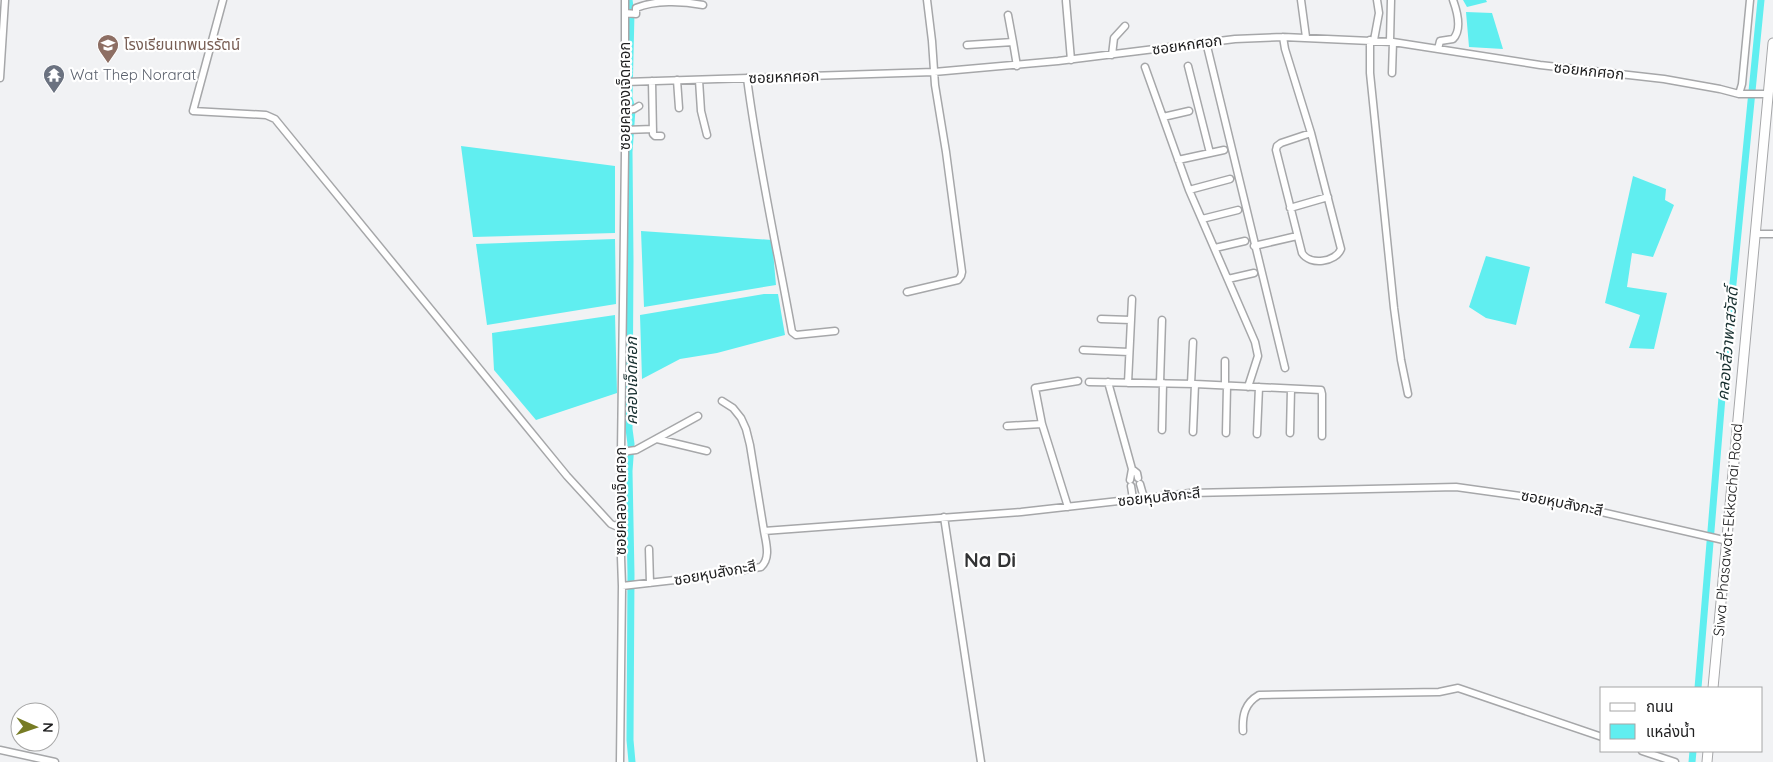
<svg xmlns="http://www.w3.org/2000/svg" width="1773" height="762" viewBox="0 0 1773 762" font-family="Quicksand,'Noto Sans Thai',sans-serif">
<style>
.water{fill:#60eef0}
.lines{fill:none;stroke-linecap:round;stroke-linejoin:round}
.canal{stroke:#60eef0;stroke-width:7}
.street-casing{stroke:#a6a7a9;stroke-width:9}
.secondary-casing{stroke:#a6a7a9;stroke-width:11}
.street{stroke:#fff;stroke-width:6}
.secondary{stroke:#fff;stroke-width:9}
.labels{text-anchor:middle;stroke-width:4.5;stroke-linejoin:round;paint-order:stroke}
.education-label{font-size:15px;fill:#785e54;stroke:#fff;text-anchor:start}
.street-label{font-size:15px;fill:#202021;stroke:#fff}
.worship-label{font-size:15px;fill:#5b616d;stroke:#fff;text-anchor:start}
.water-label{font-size:16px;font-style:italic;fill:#172f2f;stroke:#fff}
.district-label{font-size:20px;font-weight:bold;fill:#323334;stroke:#fff}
</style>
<rect width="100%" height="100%" fill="#f1f2f4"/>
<path class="water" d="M1463 0H1486L1487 2 1467 7Z
M1466 12 1492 13 1503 49 1469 47Z
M461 146 615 166V233L473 237Z
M1633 176 1666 189 1665 200 1674 205 1653 257 1632 253 1627 287 1667 293 1654 349 1629 348 1640 315 1605 303Z
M641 231 772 240 776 285 644 307Z
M615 239 616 304 487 325 476 244Z
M1486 256 1530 267 1516 325 1486 318 1469 307Z
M764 294H778L785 335 717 353 680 359 642 379 640 315Z
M615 315 617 393 536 420 494 370 492 333Z"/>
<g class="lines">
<path class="canal" d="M629 0 631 13 629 98 632 109 629 152 630 261 629 429 631 444 629 471 631 574 630 740 632 762
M1698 688 1723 385 1761 0
M1692 762 1693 751"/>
<g class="street-casing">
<path id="street" d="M223 0 193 111 266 115 275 119 567 476 611 524 620 528
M1301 0 1306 37
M1066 1 1071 60
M625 13 636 14V8C655 0 682 1 703 5
M1008 15 1013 42
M1283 37 1285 49 1311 133 1341 249C1336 262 1310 266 1302 253L1276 150 1277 146 1281 143 1311 133
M1370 40V73L1394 308 1401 360 1408 394
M1374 40 1379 13 1377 0
M1390 41 1391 0
M1206 42 1285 368
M967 45 1013 42 1017 66
M1438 49 1440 41 1453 39C1462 30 1457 11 1453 0
M1112 55 1114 38 1125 26
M1188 66 1210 153
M1145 67 1189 190 1255 342 1258 356 1248 387
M1392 73 1393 42
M0 78 5 0
M747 78C758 164 777 248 792 332L796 335 835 331
M677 80 679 108
M699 80 701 111 707 135
M652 81 653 134 655 136H661
M625 82 934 72 1058 61 1235 39 1283 37 1393 42 1540 65 1664 79 1720 89 1739 94H1768
M1739 94 1742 84 1750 0
M625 110 634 109 639 106
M1163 117 1189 111
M625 130 653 129
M1178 160 1224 150
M1189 190 1230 179
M1290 208 1328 197
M1202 219 1238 210
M1756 234H1773
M1254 246 1297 236
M1215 248 1245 241
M1228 279 1254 273
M907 292 958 280 961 276 962 272 946 152 935 85 932 41 927 0
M1101 319 1131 320
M1083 350 1129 352
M1089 382 1195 384 1321 390 1322 394V436
M1108 382 1132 469 1137 473 1138 478
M1128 383 1132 299
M1160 383 1162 320
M1191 384 1193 342
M1225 386V361
M722 401 733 408 741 418 746 429 750 445 764 531
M1007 426 1042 424
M1162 430 1163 383
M1193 432 1195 384
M1226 433 1227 386
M1290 433 1291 389
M1257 434 1259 387
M657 439 707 451
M621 452 636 450 698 416
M1130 480 1132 469
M1140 484 1144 498
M1131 486 1133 499
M1068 507 1042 424 1035 388 1078 381
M944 517 981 762
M649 549 650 583
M622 586 701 577 761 567C771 558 766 543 764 531L1021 512 1190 493 1456 487 1549 500 1728 541
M1243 731C1242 715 1245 703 1259 695L1439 692 1458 688 1602 737
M0 750 55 762
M1642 751 1675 762
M620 762 622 586 620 528 625 153V0"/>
</g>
<g class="secondary-casing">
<path id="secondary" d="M1713 688 1773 43
M1707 762 1708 751"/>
</g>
<use href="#street" class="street"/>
<use href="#secondary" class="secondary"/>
</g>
<defs>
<g id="school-pin" transform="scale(1.125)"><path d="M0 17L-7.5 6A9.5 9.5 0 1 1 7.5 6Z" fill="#8d6e63" stroke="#fff"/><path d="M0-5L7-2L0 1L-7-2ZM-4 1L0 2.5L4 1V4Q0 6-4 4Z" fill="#fff"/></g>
<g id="temple-pin" transform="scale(1.125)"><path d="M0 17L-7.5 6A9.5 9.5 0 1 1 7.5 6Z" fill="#6b7280" stroke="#fff"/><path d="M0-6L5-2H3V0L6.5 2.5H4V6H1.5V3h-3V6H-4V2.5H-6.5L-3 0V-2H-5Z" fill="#fff"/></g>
</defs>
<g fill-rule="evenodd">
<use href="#school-pin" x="108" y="45"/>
<use href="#temple-pin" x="54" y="75"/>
</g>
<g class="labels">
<g class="education-label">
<text x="124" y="50">โรงเรียนเทพนรรัตน์</text>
</g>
<g class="street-label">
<text transform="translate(1187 45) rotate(-8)" y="5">ซอยหกศอก</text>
<text transform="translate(1589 71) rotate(6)" y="5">ซอยหกศอก</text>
<text transform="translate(784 77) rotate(-2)" y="5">ซอยหกศอก</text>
<text transform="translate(625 96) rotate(-90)" y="5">ซอยคลองเจ็ดศอก</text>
<text transform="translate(1159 497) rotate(-6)" y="5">ซอยหุบสังกะสี</text>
<text transform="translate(621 501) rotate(-90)" y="5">ซอยคลองเจ็ดศอก</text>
<text transform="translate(1562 503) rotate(11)" y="5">ซอยหุบสังกะสี</text>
<text transform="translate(1728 530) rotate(-85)" y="5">Siwa Phasawat-Ekkachai Road</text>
<text transform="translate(715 573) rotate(-10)" y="5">ซอยหุบสังกะสี</text>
</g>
<g class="worship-label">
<text x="70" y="80">Wat Thep Norarat</text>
</g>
<g class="water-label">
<text transform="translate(1727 344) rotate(-85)" y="6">คลองสี่วาพาสวัสดิ์</text>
<text transform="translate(631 381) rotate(-90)" y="6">คลองเจ็ดศอก</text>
</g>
<g class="district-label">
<text x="990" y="567">Na Di</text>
</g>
</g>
<rect x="1600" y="687" width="162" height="65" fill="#ffffff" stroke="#a6a6a6"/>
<rect x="1610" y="703" width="25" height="8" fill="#ffffff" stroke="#a6a6a6"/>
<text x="1646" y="712" font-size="15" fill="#202021">ถนน</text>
<rect x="1610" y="724" width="25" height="15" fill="#60eef0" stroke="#a6a6a6"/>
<text x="1646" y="737" font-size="15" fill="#202021">แหล่งน้ำ</text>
<g transform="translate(35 727) rotate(92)"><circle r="24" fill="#ffffff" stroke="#a6a6a6"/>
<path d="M0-4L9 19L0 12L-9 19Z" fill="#777c25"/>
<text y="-8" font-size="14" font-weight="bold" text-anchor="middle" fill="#202021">N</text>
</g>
</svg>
